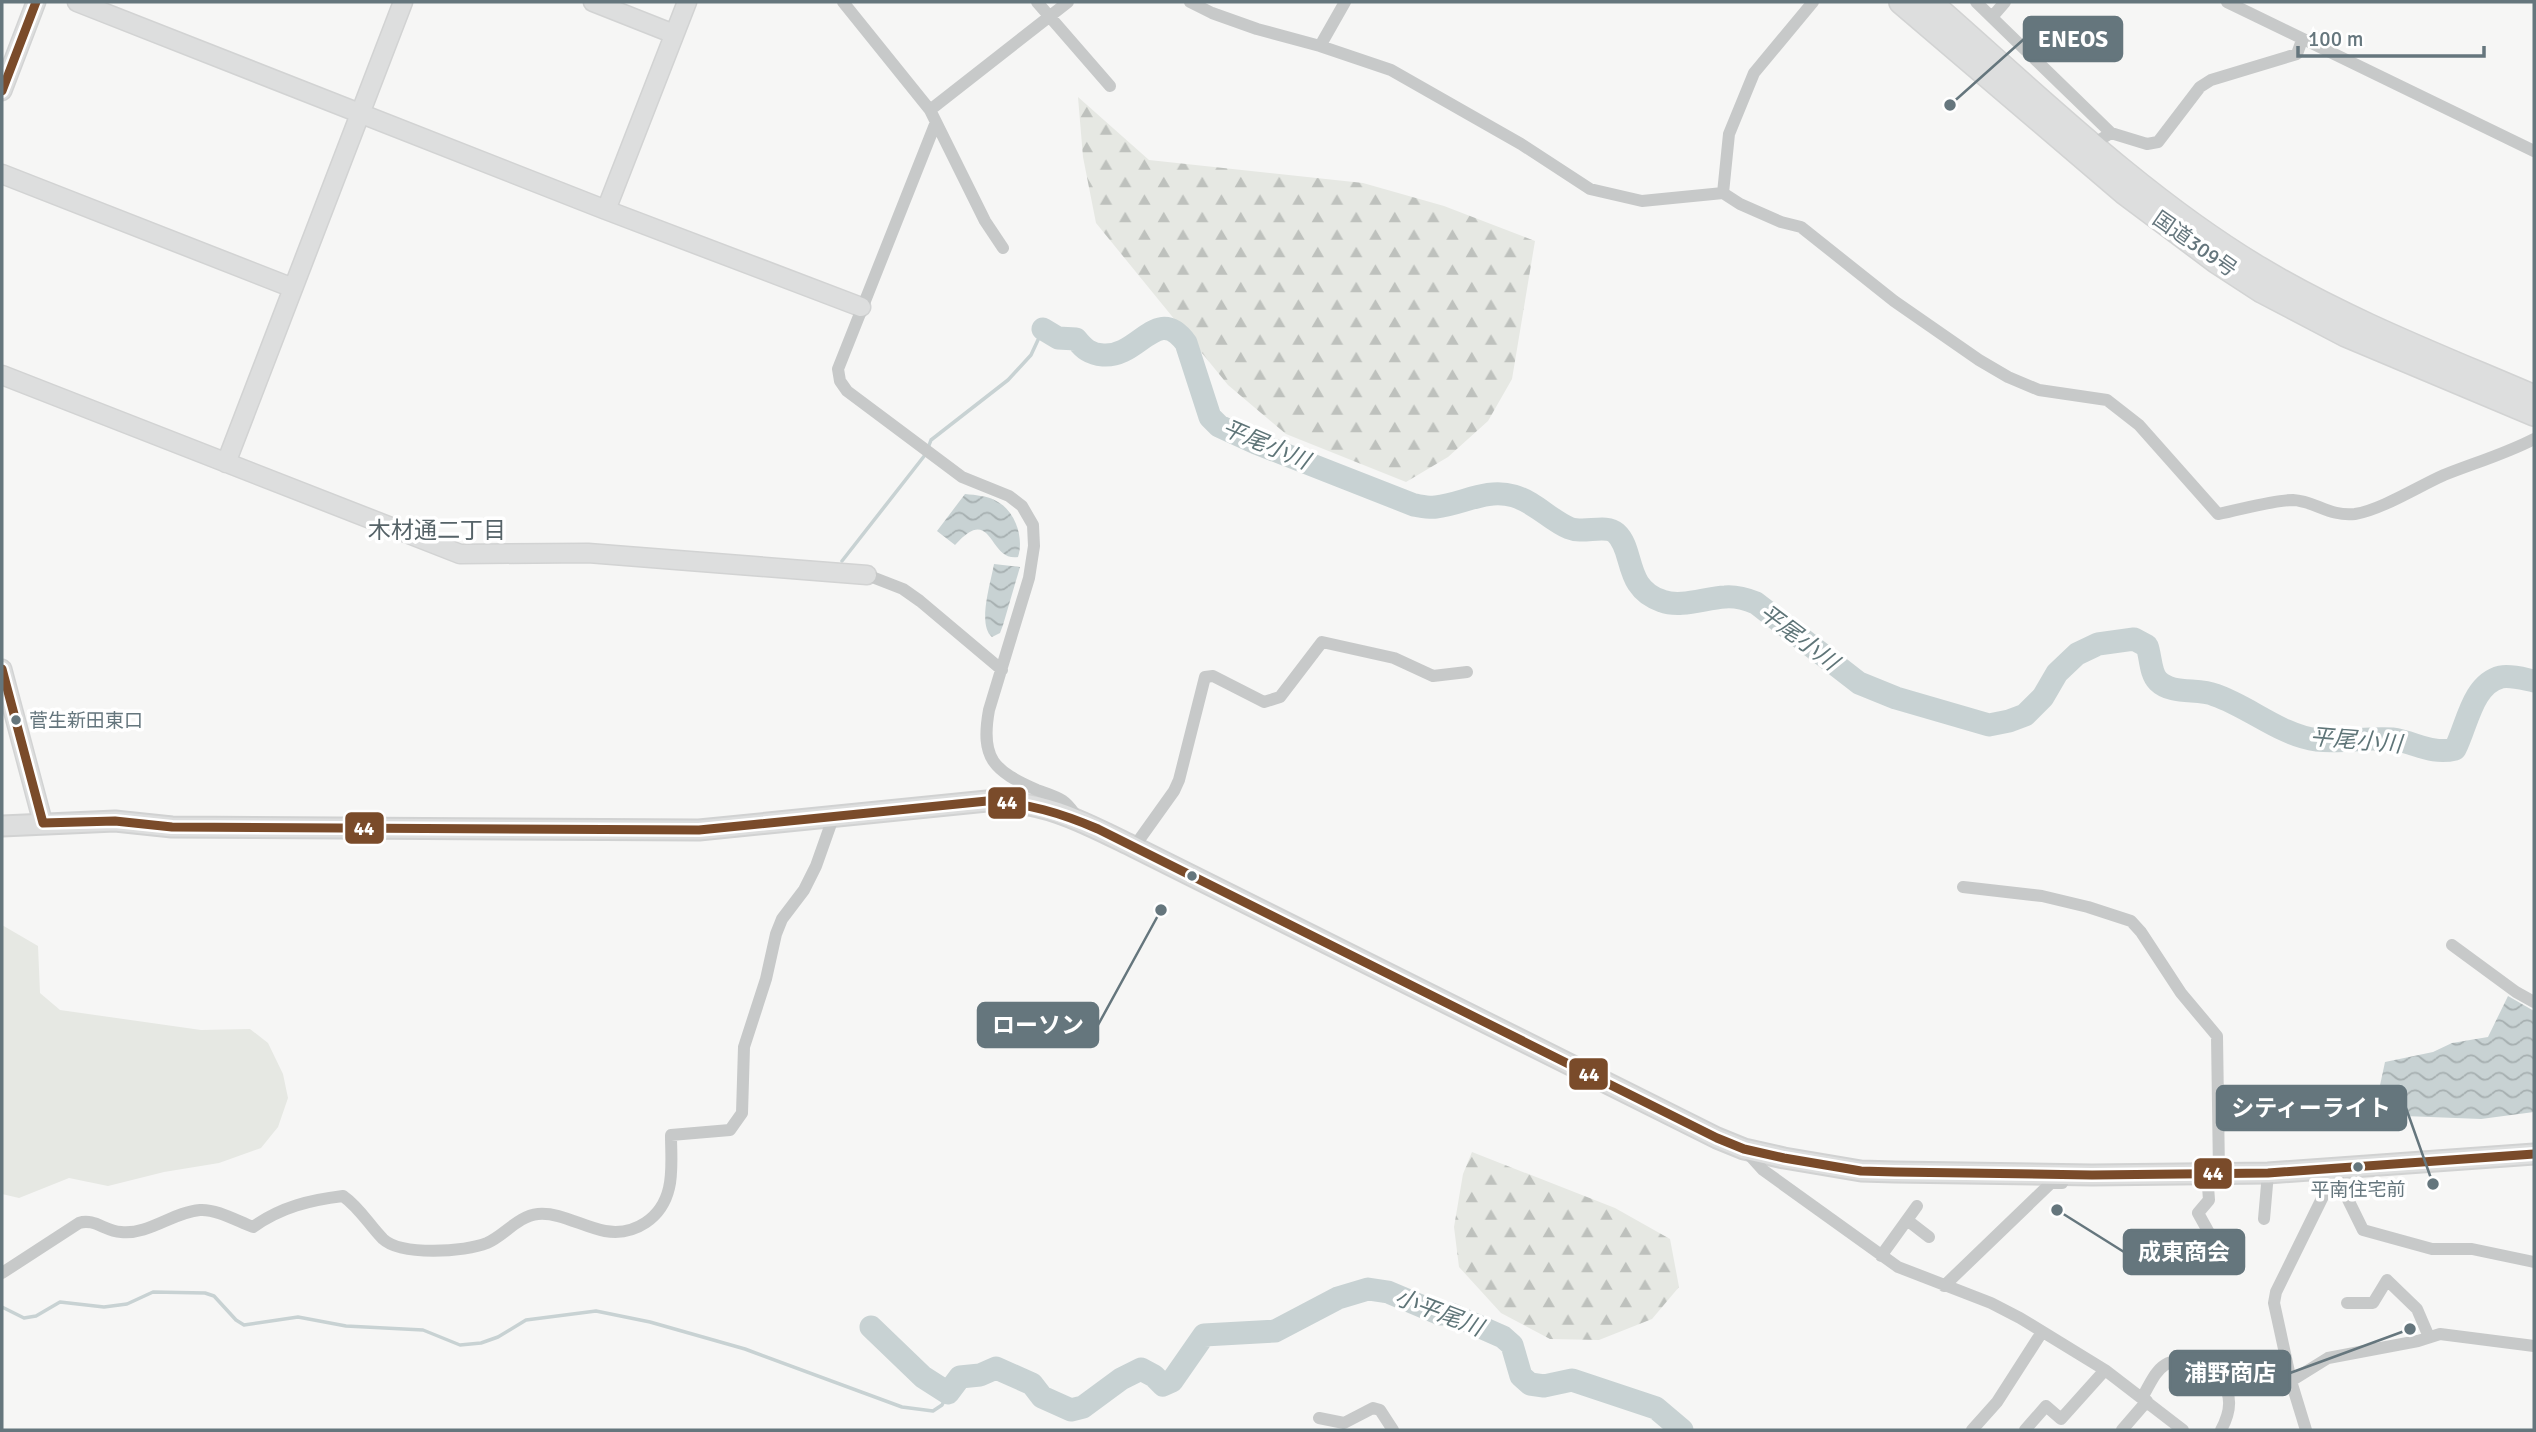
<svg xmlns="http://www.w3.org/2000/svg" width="2536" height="1432" viewBox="0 0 2536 1432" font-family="Signika,'Noto Sans JP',sans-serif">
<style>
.green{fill:#e6e8e3}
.forest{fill:url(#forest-firs)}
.water{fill:url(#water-waves)}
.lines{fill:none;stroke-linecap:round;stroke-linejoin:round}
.stream{stroke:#c8d2d3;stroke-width:3.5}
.river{stroke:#c8d2d3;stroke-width:23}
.secondary-casing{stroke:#d2d3d3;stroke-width:21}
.primary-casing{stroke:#d1d2d2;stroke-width:23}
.highway-casing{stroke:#d2d3d3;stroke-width:26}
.street{stroke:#c7c9c9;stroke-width:12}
.secondary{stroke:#dddede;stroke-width:18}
.primary{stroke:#dddede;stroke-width:19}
.highway{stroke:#dddede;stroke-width:23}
.bus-1-casing{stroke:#fff;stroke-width:14}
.bus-1{stroke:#7a4b2a;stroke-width:9}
.bus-dot{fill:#65767d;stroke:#fff;stroke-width:2.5}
.labels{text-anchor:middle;stroke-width:7;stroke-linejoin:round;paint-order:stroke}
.bus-label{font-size:19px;fill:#65767d;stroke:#fff;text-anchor:start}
.street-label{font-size:21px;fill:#65767d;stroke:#fff}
.water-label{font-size:23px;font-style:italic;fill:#5f7578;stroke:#fff}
.neighbourhood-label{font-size:23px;fill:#566368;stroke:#fff}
.leader{fill:none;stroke:#65767d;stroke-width:2.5}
.callout-dot{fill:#65767d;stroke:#fff;stroke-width:2.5}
.callout{fill:#65767d;stroke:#65767d;stroke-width:2.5}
.callout-label{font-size:23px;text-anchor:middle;font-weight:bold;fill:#fff}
.line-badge{stroke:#fff;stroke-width:2.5}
.badge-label{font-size:19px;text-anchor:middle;font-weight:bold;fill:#fff}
</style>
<defs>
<pattern id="forest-firs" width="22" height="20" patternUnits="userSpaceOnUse" patternTransform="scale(1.75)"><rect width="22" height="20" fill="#e6e8e3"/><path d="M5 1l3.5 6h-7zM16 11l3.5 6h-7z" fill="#bec1bd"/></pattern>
<pattern id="water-waves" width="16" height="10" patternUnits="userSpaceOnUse" patternTransform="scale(1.75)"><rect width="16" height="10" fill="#c8d2d3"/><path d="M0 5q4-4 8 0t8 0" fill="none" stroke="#a6afb0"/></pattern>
</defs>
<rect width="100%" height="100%" fill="#f6f6f5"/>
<path class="green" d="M2 925 38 946 40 993 60 1010 201 1030 250 1029 268 1043 283 1074 288 1098 278 1127 261 1148 219 1163 164 1172 108 1186 69 1178 19 1198 2 1194Z"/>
<path class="forest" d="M1078 97 1149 160 1363 183 1444 206 1535 241 1512 379 1488 421 1448 457 1406 482 1286 434 1228 385 1096 223 1083 157Z
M1472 1152 1615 1208 1670 1239 1679 1287 1652 1319 1599 1340 1550 1339 1501 1313 1459 1267 1454 1227 1463 1174Z"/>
<path class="water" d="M965 494C976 495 989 496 998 502 1016 512 1024 539 1018 557 988 562 993 502 955 545L937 531Z
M994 564 1020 567 1003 625 1000 633 992 637C977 625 991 582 994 564Z
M2508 996 2534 1011V1112L2481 1119 2379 1115V1090L2385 1062 2433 1052 2452 1043 2488 1037Z"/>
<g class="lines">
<path class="stream" d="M928 448 931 440 1008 380 1031 355 1043 329
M842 561 925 455
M2 1307 24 1318 36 1316 60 1302 104 1307 127 1304 153 1292 205 1293 214 1296 236 1320 244 1325 298 1317 346 1326 423 1330 460 1345 481 1343 498 1337 526 1320 596 1311 650 1322 745 1349 902 1407 933 1411 942 1405 948 1393"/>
<path class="river" d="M1043 329 1058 338 1076 339C1084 349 1090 354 1103 355 1139 358 1157 303 1186 343L1210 417 1219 426 1256 443 1414 505C1421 506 1429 508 1436 507 1463 504 1486 488 1514 496 1535 502 1550 520 1569 528 1583 534 1606 524 1616 533 1635 550 1623 588 1662 601 1681 608 1705 598 1725 597 1736 596 1746 599 1756 603L1859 683 1896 698 1989 725 2009 721 2025 715 2043 697 2057 673 2077 654 2098 644 2134 639 2147 646C2151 657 2150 673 2158 681 2172 695 2198 688 2215 695 2250 707 2280 735 2317 740 2342 743 2368 737 2392 739 2415 742 2431 755 2455 749 2467 726 2472 684 2501 677 2511 675 2524 679 2534 681
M871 1327 923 1377 948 1393 960 1377 980 1375 996 1368 1032 1384 1042 1397 1071 1410 1083 1407 1121 1379 1141 1369 1154 1376 1163 1385 1172 1381 1204 1335 1275 1331 1338 1298 1368 1289 1388 1292 1440 1314H1451L1503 1337 1512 1345 1521 1376 1530 1384 1544 1386 1572 1380 1656 1408 1682 1430"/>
<g class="secondary-casing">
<path id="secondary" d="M77 2 606 210 687 2
M593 2 674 34
M2 91 36 2
M2 174 293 288
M606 210 861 307
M2 375 460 554 588 553 867 575
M226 463 403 2
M2 669 43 823"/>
</g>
<g class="primary-casing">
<path id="primary" d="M2 826 115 821 172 827 699 830 987 801C1046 801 1083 822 1134 847L1717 1138 1744 1149 1784 1158 1861 1171 1895 1172 2092 1175 2268 1173 2534 1154"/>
</g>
<g class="highway-casing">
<path id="highway" d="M1901 2 2125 193 2216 261 2262 291 2346 335 2534 414
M1930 2C2034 93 2141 198 2260 269 2347 321 2441 357 2534 397"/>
</g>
<path class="street" d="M843 2 930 110 985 221 1003 248
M1037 2 1110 86
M1190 2 1212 13 1257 29 1320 46 1391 70 1521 144 1590 189 1642 201 1723 193 1740 204 1781 222 1801 227 1894 301 1979 360 2008 377 2039 390 2107 400 2139 425 2218 514C2240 510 2272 500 2293 500 2315 501 2330 517 2355 514 2381 510 2419 486 2444 475 2474 463 2505 454 2534 439
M1976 2 2111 133
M2227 2 2534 151
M1992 17 2005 2
M1320 46 1345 2
M930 110 1068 2
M936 122 838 369 840 381 847 391 962 477 1009 496 1022 506 1033 525 1034 546 1029 578 989 710C980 759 994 771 1037 790 1045 793 1056 796 1063 801 1069 805 1073 812 1078 818
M2093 144 2111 133 2147 144 2158 142 2200 87 2211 80 2297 54 2302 40
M1723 193 1729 134 1754 73 1813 2
M867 575 903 589 920 601 1002 670
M1134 847 1174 791 1179 780 1205 677 1213 676 1264 702 1280 697 1322 642 1394 658 1433 676 1467 672
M1963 887 2042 896 2088 907 2131 921 2141 932 2181 993 2217 1036 2219 1173
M2452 945 2516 992 2534 1002
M1744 1149 1763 1170 1898 1267 1991 1303 2020 1318 2105 1370 2183 1430
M2334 1171 2363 1230 2432 1249H2472L2534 1262
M2207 1173 2209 1200 2198 1213 2218 1249
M2264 1219 2268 1173
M1907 1220 1929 1237
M1881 1256 1917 1206
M2 1273 79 1223C94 1218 105 1231 121 1232 149 1235 173 1212 200 1210 217 1209 237 1221 253 1227 281 1207 310 1200 343 1196 360 1208 369 1225 383 1239 401 1256 465 1252 487 1243 505 1235 518 1216 538 1214 560 1212 583 1227 605 1231 635 1236 662 1218 669 1188 673 1172 671 1152 671 1135L730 1130 742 1113 744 1047 766 979 776 934 782 919 804 890 816 866 833 818
M1944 1286 2051 1183H2062L2064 1179
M2347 1303H2373L2387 1280 2417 1309 2429 1337
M2291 1381 2328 1358 2418 1341 2440 1334 2534 1346
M2142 1398C2161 1363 2161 1359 2203 1360 2225 1383 2239 1397 2221 1430
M1319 1418 1344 1423 1373 1408 1380 1410 1393 1430
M1972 1430 1997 1402 2042 1332
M2025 1430 2046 1406 2061 1419 2105 1370
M2122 1430 2147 1401
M2306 1430 2291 1381 2274 1303 2276 1292 2334 1174"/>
<use href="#secondary" class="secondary"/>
<use href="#primary" class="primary"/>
<use href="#highway" class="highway"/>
<g class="bus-1-casing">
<path id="bus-1" d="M2 91 36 2
M2 669 43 823
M43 823 115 821 172 827 699 830 987 801C1027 803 1061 813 1098 829L1717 1138 1744 1149 1784 1158 1861 1171 1895 1172 2092 1175 2268 1173 2534 1154"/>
</g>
<use href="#bus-1" class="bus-1"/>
</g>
<g class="bus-dot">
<circle cx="16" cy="720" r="6"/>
<circle cx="1192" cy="876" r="6"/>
<circle cx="2358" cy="1167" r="6"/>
</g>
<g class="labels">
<g class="bus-label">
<text x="29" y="727">菅生新田東口</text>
<text x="2358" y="1196" text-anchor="middle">平南住宅前</text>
</g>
<g class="street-label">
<text transform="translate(2195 244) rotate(35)" y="7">国道309号</text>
</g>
<g class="water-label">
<text transform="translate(1266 444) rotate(23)" y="8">平尾小川</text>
<text transform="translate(1799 637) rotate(37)" y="8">平尾小川</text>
<text transform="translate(2356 740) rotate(5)" y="8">平尾小川</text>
<text transform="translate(1439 1312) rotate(21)" y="8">小平尾川</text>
</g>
<g class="neighbourhood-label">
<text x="437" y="538">木材通二丁目</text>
</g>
</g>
<path class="leader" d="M1950 105L2024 39M1161 910L1098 1025M2433 1184L2406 1108M2057 1210L2124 1252M2410 1329L2290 1373"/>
<g class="callout-dot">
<circle cx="1950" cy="105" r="7"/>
<circle cx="1161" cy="910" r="7"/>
<circle cx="2433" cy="1184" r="7"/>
<circle cx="2057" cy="1210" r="7"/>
<circle cx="2410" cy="1329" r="7"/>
</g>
<g class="callout">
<rect x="2024" y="17" width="98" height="44" rx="7"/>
<rect x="978" y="1003" width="120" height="44" rx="7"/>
<rect x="2217" y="1086" width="189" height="44" rx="7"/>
<rect x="2124" y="1230" width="120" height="44" rx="7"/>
<rect x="2170" y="1351" width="120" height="44" rx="7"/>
</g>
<g class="callout-label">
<text x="2073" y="47">ENEOS</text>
<text x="1038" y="1033">ローソン</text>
<text x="2311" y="1116">シティーライト</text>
<text x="2184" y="1260">成東商会</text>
<text x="2230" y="1381">浦野商店</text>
</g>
<g class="line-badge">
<rect x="987" y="786" width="40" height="34" rx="7" fill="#7a4b2a"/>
<rect x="344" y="811" width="41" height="34" rx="7" fill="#7a4b2a"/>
<rect x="1568" y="1057" width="41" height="34" rx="7" fill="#7a4b2a"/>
<rect x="2193" y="1157" width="40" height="33" rx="7" fill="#7a4b2a"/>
</g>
<g class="badge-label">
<text x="1007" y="809">44</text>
<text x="364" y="835">44</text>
<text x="1589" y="1081">44</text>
<text x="2213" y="1180">44</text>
</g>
<rect width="2536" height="1432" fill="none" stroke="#65767d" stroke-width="7"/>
<path d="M2298 46v10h186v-10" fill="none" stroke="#65767d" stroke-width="3.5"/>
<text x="2308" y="46" font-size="21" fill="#65767d" stroke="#ffffff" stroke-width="5" paint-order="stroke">100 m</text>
</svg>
